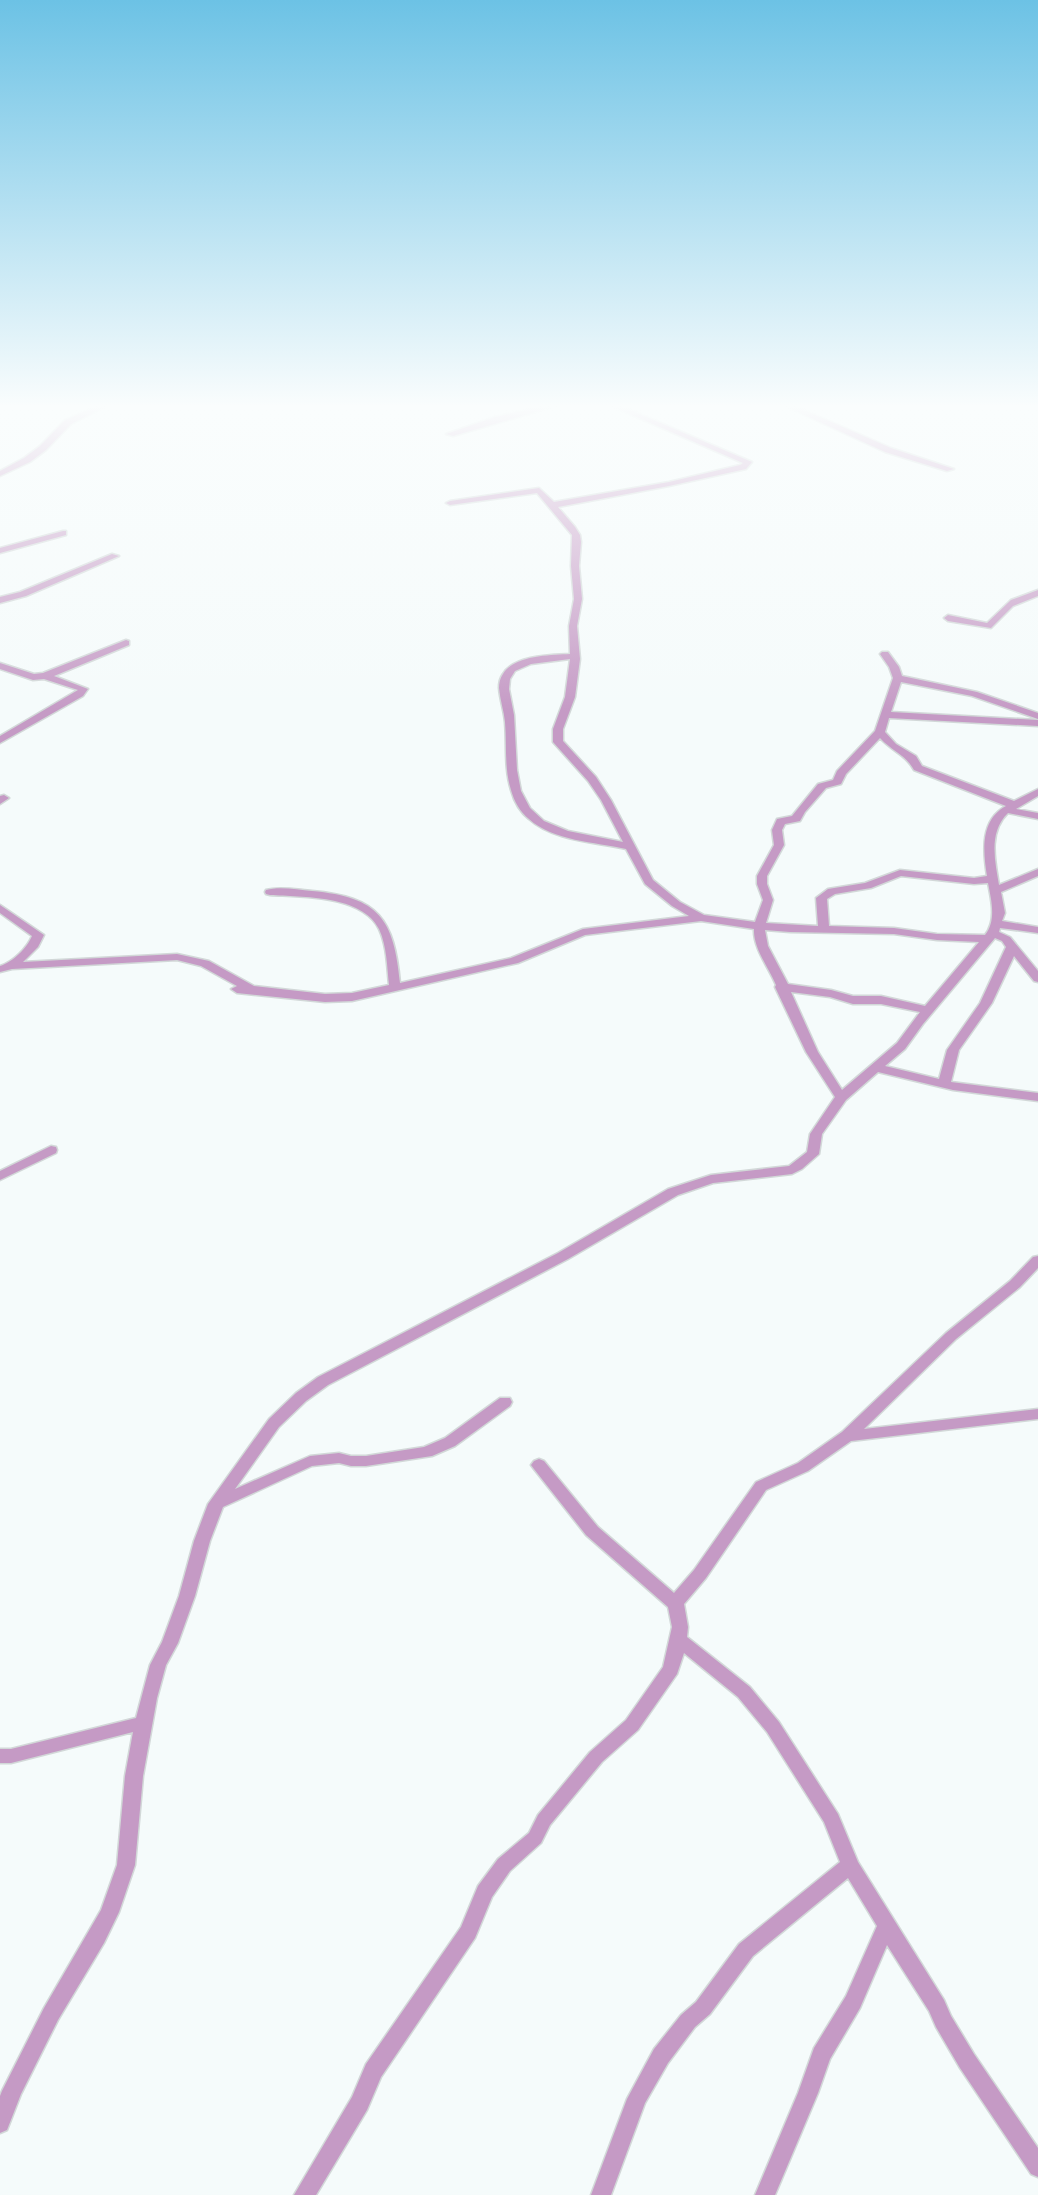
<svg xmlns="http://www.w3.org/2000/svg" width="1038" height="2195" viewBox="0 0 1038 2195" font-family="Barlow,sans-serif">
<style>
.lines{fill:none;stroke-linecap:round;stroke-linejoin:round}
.minor-casing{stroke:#d2d8d8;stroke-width:3}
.minor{fill:#c59ac5;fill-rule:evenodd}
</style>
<rect width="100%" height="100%" fill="#f5fbfb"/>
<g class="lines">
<g class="minor-casing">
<path id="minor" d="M97 406H107L71 424 46 450 30 462 0 476V471L24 458 40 446 65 420Z
M543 406H556L453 436 446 434 495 417Z
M611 406H621L752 462 746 469 669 486 558 507 575 527 580 535 581 542 579 566 582 599 577 626 580 659 575 697 563 729V741L596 777 611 800 653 880 680 902 704 915 755 922 763 900 757 884V876L774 845 772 830 777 819 792 816 818 784 833 780 837 771 875 731 893 678 889 667 880 654 882 652H888L899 667 902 676 977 692 1038 713V719L972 696 901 682 891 712 1038 720V726L889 718 885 732 896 744 916 756 922 766 1014 801 1038 789V796L1016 809 1038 813V819L1008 813C988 832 995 861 999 885L1038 869V876L1001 892 1005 913 1002 921 1038 927V933L1000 928 999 932 1010 937 1038 971V982L1034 981 1014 956 992 1003 959 1050 951 1082 1038 1093V1101L953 1090 878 1072 846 1100 822 1134 819 1154 802 1169 792 1174 713 1183 678 1195 568 1259 328 1385 306 1401 279 1427 235 1489 310 1456 339 1453 351 1456H366L424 1447 445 1438 500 1398H510L512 1402 510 1406 455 1446 432 1456 366 1466H351L339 1463 312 1466 223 1507 210 1541 195 1596 178 1643 166 1665 157 1698 143 1776 135 1865 119 1912 104 1943 58 2020 21 2094 7 2130 0 2133V2096L2 2091 44 2008 101 1910 117 1865 125 1776 133 1732 11 1763H0V1749H11L136 1718 150 1665 162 1642 179 1596 194 1541 208 1504 269 1419 296 1393 318 1377 558 1253 668 1189 711 1175 789 1166 807 1152 810 1134 835 1097 806 1052 775 987 776 985C769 968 753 948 754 929L701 921 585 935 518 963 352 1001 325 1002 237 993 231 989 237 986 201 966 177 960 12 969 0 972V966C13 962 27 948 32 936L0 913V905L44 935 38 947 23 962 177 954 209 961 254 986 325 994 352 993 389 985C387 967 387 946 379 929 362 895 302 897 270 895L266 894 265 892 266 890C280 886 298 890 312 891 379 897 394 919 400 983L511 958 583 929 689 916 672 906 645 884 626 849C595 842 553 841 529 819 520 812 514 801 511 790 504 768 507 745 505 722 504 711 500 700 499 688 499 683 500 678 503 674 514 655 551 655 570 654L569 626 574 599 571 566 572 535 537 493 450 505 446 503 450 501 539 488 554 502 669 482 740 465 743 463ZM570 659 565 697 553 729V742L588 781 601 800 623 842 568 831 544 821 530 808 521 791 517 770 514 715 509 689 510 679 515 671 531 664ZM880 738C893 752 905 754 914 770L1006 806C980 820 983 851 987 876L974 878 900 870 865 883 828 889 816 898 818 926 766 923 773 900 767 884V876L784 845 782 830 785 824 800 821 805 812 826 788 841 784 846 774ZM901 876 974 884 988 883C991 899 997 920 985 935L937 934 894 928 829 926 827 899 835 894 871 888ZM765 930 790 932 894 934 937 940 979 942 925 1006 881 996H853L831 990 788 984 768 946ZM995 938 1002 941 1006 947 980 1003 947 1050 939 1079 885 1066 905 1049 923 1024ZM791 992 830 997 853 1004H881L920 1012 897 1043 842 1090 818 1052Z
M785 406H795L891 448 954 469 947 471 885 452Z
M63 531H66V535L0 553V548Z
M112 554 119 556 26 596 0 603V597L20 592Z
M1038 590V596L1013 606 991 628 948 621 944 618 948 615 987 623 1011 600Z
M126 640 129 641V645L54 676 88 689 83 696 0 743V736L78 690 44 679 33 680 0 669V663L34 674 43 673Z
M4 795 9 798 0 804V796Z
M51 1146 56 1147 57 1150 56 1153 0 1180V1171Z
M1038 1256V1268L1020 1287 956 1339 864 1429 1038 1409V1419L851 1441 808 1471 766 1490 706 1578 684 1604 688 1627 687 1637 750 1687 779 1722 838 1814 858 1862 944 2000 951 2016 974 2054 1038 2148V2177L1031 2174 960 2068 936 2027 929 2011 887 1945 860 2008 830 2059 818 2093 775 2195H755L798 2093 814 2048 846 1996 877 1926 848 1878 753 1956 710 2014 695 2027 668 2063 645 2103 611 2195H591L627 2099 654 2049 681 2015 696 2002 739 1944 840 1862 824 1822 767 1732 738 1697 684 1653 677 1674 638 1730 602 1762 550 1825 541 1843 510 1871 492 1897 475 1938 381 2077 367 2110 316 2195H294L352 2097 366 2064 461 1927 478 1886 498 1859 529 1833 538 1815 590 1752 626 1720 663 1667 672 1627 668 1607 586 1535 534 1469 531 1465 534 1461 539 1459 544 1461 598 1527 674 1593 694 1570 756 1482 798 1463 842 1432 946 1333 1010 1281 1033 1257Z"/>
</g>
<use href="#minor" class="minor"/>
</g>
<linearGradient id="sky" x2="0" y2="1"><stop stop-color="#6cc2e5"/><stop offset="0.57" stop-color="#fafdfd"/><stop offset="1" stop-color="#fafdfd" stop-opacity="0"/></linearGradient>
<rect width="1038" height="713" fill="url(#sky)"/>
</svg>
